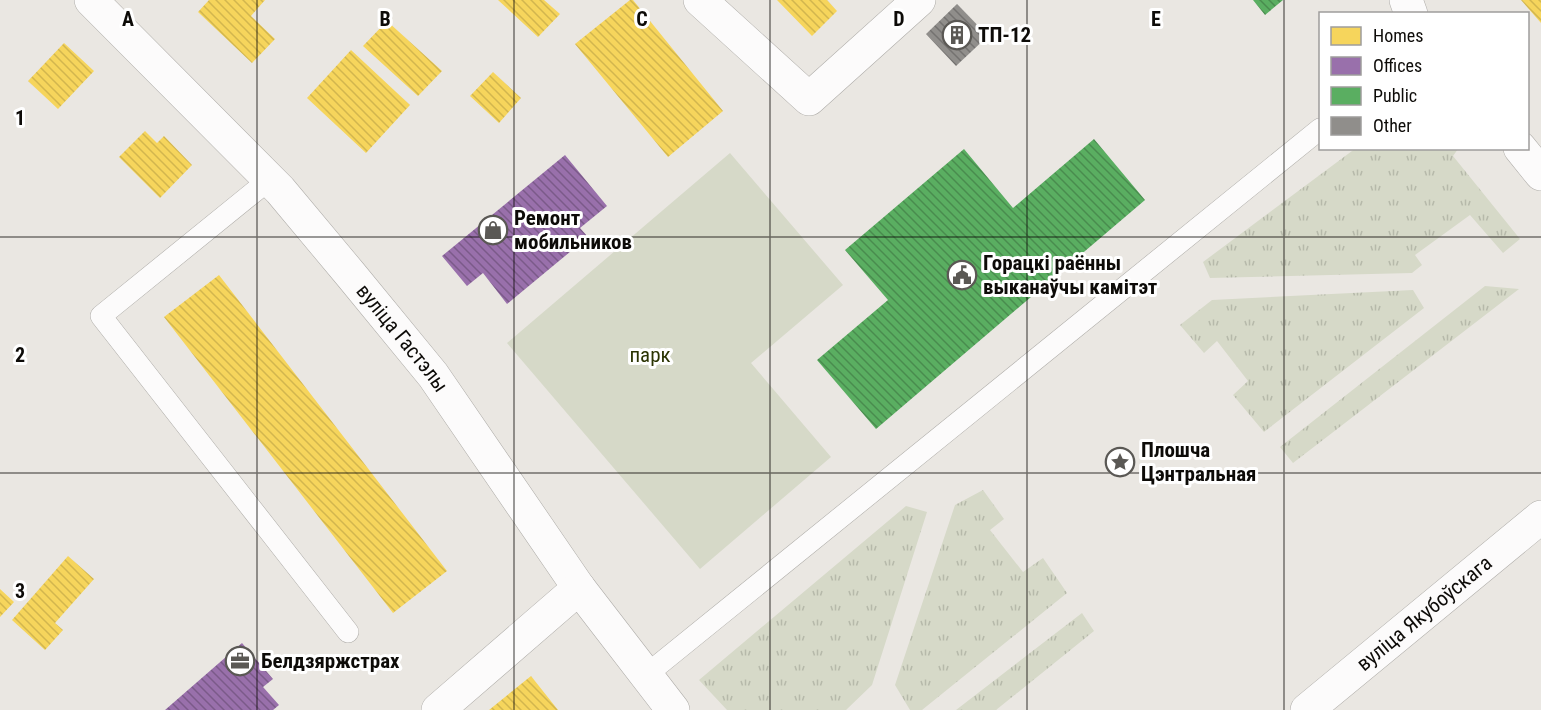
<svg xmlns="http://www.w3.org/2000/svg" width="1541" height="710" viewBox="0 0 1541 710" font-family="'Roboto Condensed',sans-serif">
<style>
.grass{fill:url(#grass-tufts)}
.park{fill:#d6d9c8}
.homes{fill:url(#homes-back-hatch)}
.offices{fill:url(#offices-back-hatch)}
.public{fill:url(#public-back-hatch)}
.building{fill:url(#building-back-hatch)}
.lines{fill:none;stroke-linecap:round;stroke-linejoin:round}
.lane-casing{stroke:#aeaca8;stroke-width:22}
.street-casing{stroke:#aeaca8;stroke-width:34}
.secondary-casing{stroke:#aeaca8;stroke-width:34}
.primary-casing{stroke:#aeaca8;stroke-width:34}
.lane{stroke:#fcfbfb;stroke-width:21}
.street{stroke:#fcfbfb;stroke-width:33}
.secondary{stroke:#fcfbfb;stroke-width:33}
.primary{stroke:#fcfbfb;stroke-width:33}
.grid{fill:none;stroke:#0d0b08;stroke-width:1.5;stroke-opacity:0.55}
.labels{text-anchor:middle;stroke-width:6;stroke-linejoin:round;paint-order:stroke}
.poi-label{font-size:21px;font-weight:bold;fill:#0d0b08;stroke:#fff;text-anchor:start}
.street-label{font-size:21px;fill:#0d0b08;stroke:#fff}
.park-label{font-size:21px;fill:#2b3403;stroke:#fff}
.grid-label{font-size:20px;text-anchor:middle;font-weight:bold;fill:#0d0b08;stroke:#fff;stroke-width:6;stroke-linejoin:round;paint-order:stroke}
</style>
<defs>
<pattern id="grass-tufts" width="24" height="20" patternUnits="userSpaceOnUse" patternTransform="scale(1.5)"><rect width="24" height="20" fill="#d6d9c8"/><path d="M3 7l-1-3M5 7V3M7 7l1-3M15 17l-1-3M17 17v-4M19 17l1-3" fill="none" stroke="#b6b9aa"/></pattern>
<pattern id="homes-back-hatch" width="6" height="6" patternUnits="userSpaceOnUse" patternTransform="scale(1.5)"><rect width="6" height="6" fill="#f6d55c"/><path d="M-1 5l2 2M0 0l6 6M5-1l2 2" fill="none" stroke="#d2b64e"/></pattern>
<pattern id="offices-back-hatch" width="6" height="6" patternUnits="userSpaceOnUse" patternTransform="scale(1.5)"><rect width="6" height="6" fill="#9970ab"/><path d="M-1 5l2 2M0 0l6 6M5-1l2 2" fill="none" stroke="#7b5a89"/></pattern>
<pattern id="public-back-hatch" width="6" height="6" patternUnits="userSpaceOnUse" patternTransform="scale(1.5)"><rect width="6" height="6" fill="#5aae61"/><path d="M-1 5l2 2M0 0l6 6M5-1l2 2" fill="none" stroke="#498c4e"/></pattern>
<pattern id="building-back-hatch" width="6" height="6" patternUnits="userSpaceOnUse" patternTransform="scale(1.5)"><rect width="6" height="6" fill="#908e8b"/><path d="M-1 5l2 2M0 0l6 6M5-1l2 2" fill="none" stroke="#747270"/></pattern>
</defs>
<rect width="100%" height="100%" fill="#eae7e2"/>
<path class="grass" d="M1356 148 1458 149 1453 156 1520 239 1503 253 1470 215 1415 255 1422 265 1412 273 1210 278 1203 262Z
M1485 286 1519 289 1293 463 1280 447Z
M1413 290 1424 308 1264 432 1233 395 1248 381 1217 341 1204 353 1180 325 1212 300Z
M983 490 1004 519 990 530 1023 572 1043 558 1067 593 922 710H910L895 685 955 505Z
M906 506 927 512 872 685 846 710H727L699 680Z
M1082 613 1094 631 996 710H956Z"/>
<path class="park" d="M730 153 843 285 751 363 831 457 700 569 507 343Z"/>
<path class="homes" d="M209 0H265L251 16 275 39 252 63 198 12Z
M498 0H544L560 14 538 37Z
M630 0H633L723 111 668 157 575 44Z
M777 0H827L837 11 812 36Z
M1521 0H1541V23Z
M387 21 442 71 418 96 363 46Z
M64 43 94 71 58 109 28 81Z
M351 50 410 105 366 153 307 98Z
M493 72 521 98 499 123 470 96Z
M145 131 157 143 164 136 192 165 160 198 119 157Z
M219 275 447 571 393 613 164 317Z
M68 556 94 579 55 623 63 630 45 650 12 620Z
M0 589 14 602 0 617Z
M531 676 558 710H489Z"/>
<path class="offices" d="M565 155 607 206 580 228 588 237 507 304 483 273 467 286 442 256Z
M242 643 273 679 263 687 279 705 273 710H165Z"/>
<path class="public" d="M1253 0H1283L1265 15Z
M1094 139 1145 200 876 429 817 360 888 300 845 250 964 149 1013 208Z"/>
<path class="building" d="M957 4 988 36 956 66 926 34Z"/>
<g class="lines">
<g class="lane-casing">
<path id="lane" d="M270 179 101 316 348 632
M646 675 1320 129"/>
</g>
<g class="street-casing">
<g id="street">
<path id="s1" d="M91 0 280 190 351 275 433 375 579 588"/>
<path d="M700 0 809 99 919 0"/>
<path d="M1406 0 1411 14"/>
<path d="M1520 148 1541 174"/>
</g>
</g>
<g class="secondary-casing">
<path id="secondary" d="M438 710 579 588 673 710"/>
</g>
<g class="primary-casing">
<g id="primary">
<path id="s2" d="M1307 710 1541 517"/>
</g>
</g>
<use href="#lane" class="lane"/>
<use href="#street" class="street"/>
<use href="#secondary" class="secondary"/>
<use href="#primary" class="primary"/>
</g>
<path class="grid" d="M257 0V710M514 0V710M770 0V710M1027 0V710M1284 0V710M0 237H1541M0 473H1541"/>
<defs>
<g id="building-ring" transform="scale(1.5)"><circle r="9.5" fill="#fff" stroke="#5a5854" stroke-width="1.5"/><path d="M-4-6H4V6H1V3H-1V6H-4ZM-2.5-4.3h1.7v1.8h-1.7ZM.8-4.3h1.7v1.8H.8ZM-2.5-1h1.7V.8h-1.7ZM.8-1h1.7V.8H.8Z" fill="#5a5854"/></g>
<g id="shop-ring" transform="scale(1.5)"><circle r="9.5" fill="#fff" stroke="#5a5854" stroke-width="1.5"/><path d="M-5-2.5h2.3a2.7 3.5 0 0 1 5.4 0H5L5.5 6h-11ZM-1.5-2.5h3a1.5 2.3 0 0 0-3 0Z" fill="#5a5854"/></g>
<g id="civic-ring" transform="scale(1.5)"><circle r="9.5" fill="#fff" stroke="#5a5854" stroke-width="1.5"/><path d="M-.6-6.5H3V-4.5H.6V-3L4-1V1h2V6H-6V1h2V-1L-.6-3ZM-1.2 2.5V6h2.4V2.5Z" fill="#5a5854"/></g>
<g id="sight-ring" transform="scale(1.5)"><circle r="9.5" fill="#fff" stroke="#5a5854" stroke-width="1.5"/><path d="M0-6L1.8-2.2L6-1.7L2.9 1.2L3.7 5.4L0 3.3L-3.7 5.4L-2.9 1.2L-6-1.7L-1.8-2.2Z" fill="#5a5854"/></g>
<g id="office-ring" transform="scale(1.5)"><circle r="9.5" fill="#fff" stroke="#5a5854" stroke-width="1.5"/><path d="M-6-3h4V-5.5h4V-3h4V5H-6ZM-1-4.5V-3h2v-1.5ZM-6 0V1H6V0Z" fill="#5a5854"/></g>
</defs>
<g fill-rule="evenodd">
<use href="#building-ring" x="957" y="35"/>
<use href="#shop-ring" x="493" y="230"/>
<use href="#civic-ring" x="962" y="275"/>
<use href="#sight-ring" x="1120" y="462"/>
<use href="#office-ring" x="240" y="661"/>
</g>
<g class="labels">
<g class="poi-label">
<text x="978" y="42">ТП-12</text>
<text x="514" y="225">Ремонт<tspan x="514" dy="24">мобильников</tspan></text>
<text x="983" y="270">Горацкі раённы<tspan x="983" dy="24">выканаўчы камітэт</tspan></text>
<text x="1141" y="457">Плошча<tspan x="1141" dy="24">Цэнтральная</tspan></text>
<text x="261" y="668">Белдзяржстрах</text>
</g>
<g class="street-label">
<text dy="7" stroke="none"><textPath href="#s1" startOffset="460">вуліца Гастэлы</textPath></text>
<text dy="7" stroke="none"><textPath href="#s2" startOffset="152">вуліца Якубоўскага</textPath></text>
</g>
<g class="park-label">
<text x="650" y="362">парк</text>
</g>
</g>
<g class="grid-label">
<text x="128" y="26">A</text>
<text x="385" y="26">B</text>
<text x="642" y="26">C</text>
<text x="899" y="26">D</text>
<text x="1156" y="26">E</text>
<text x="20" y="125">1</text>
<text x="20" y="362">2</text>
<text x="20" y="598">3</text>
</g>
<rect x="1319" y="12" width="210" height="138" fill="#ffffff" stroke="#9e9d9c" stroke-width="1.5"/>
<rect x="1331" y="27" width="30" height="18" fill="#f6d55c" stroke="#9e9d9c" stroke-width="1.5"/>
<text x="1373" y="42" font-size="18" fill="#0d0b08">Homes</text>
<rect x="1331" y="57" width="30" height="18" fill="#9970ab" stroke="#9e9d9c" stroke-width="1.5"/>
<text x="1373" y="72" font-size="18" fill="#0d0b08">Offices</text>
<rect x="1331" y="87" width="30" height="18" fill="#5aae61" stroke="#9e9d9c" stroke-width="1.5"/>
<text x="1373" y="102" font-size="18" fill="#0d0b08">Public</text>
<rect x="1331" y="117" width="30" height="18" fill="#908e8b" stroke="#9e9d9c" stroke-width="1.5"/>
<text x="1373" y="132" font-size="18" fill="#0d0b08">Other</text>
</svg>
